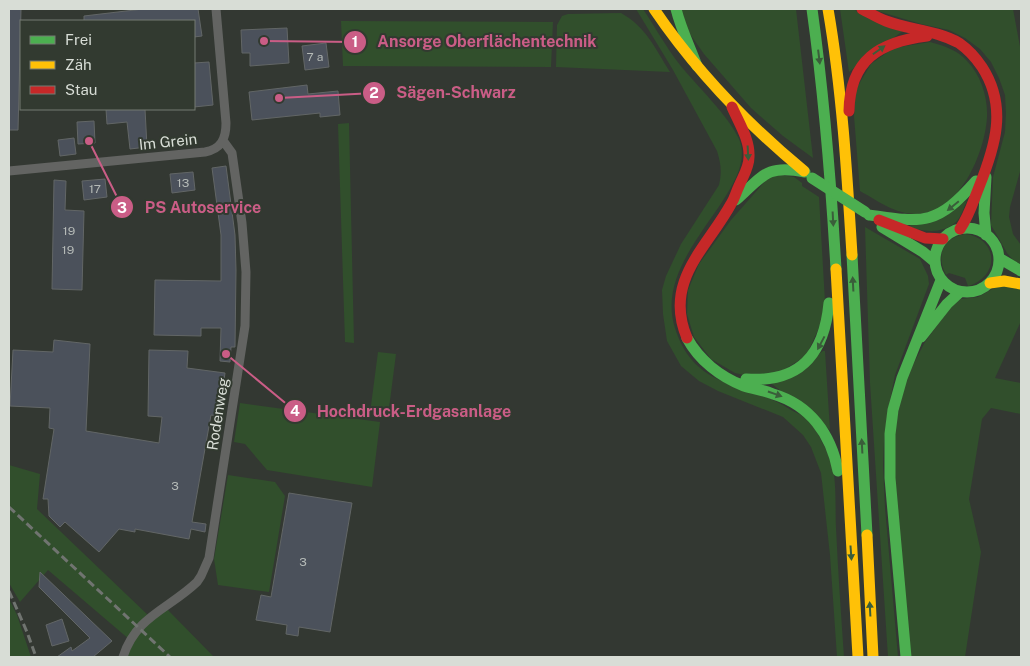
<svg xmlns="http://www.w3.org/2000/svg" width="1030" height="666" viewBox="0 0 1030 666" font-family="'Public Sans',sans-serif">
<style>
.green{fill:#314f2c}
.building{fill:#4b515b;stroke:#626666}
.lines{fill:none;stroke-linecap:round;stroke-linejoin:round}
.street{stroke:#636462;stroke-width:9}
.fast{stroke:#4caf50;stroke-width:11}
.slow{stroke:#ffc107;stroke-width:11}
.jam{stroke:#c62828;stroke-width:11}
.rail{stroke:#707470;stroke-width:3;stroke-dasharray:8 4;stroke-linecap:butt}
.fast-bridge{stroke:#4caf50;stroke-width:11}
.oneway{fill:#3a5d3a}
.labels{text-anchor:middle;stroke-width:4;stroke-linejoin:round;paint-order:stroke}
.number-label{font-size:12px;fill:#b5bab7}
.street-label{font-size:15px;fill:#d8ddd6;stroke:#323a30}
.leader{fill:none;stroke:#ca5d86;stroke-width:2}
.callout-dot{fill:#ca5d86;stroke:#323a30;stroke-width:2}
.mark-label{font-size:15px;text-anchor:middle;font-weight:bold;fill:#fff}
.callout-label{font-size:16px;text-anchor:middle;font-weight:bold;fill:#ca5d86;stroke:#323a30;stroke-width:4;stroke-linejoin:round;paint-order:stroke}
</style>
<rect width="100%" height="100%" fill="#333832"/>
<path class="green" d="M636 9H643C655 27 666 47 680 65 697 86 728 115 739 139 761 190 651 254 675 328 695 392 746 380 791 410 797 413 807 417 811 423 816 429 828 453 831 461 837 478 835 509 836 528 838 571 841 614 844 657H837L830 555 823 491 821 473 811 447 803 435 783 417 718 391 699 381 681 366 667 341 663 314 662 290 666 276 681 244 719 185C722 172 721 164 717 151L673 70Z
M681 9H796L813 158 783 136 751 108 704 54 685 27Z
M840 9H854L860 14 904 30 849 72Z
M871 9H1013L1021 52V168L1010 207 1009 217 1013 234 1021 245V265L1013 260 1007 253 991 225 993 177 1005 132 1006 113 1005 95 999 78 991 62 980 49 965 38 949 30 921 24Z
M621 13C646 27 655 48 670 72L556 67 557 25 562 16 568 14Z
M341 21 553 22 551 67 343 66Z
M930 42C944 46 958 50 967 61 981 75 988 98 987 117 985 153 959 215 916 214 895 214 878 201 860 191L854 116 856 89 871 64 893 48Z
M349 123 354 343 345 342 338 124Z
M774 174 794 177 802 183V186L819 197 825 302 824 317 806 356 777 374 748 376 735 373 711 359 694 337 687 314 688 290 699 264 731 220 768 178Z
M967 201C964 207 961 217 956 222 941 235 924 231 907 227Z
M865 227 920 259 928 276 929 284 895 375 887 416 884 441 883 465 885 508 898 657H888L870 383Z
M965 234C999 238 1000 277 968 286L965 278 949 273 946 275C936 256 942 238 965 234Z
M998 286 1021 288V321L995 378 1021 383V414L991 408 982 419 969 499 981 552 965 657H910L895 478V426L907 376 925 342 953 304 961 299 978 297Z
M823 351H825L830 430 772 384Z
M378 352 396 354 388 416 370 413Z
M240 403 380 422 372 487 267 470 245 444 234 442Z
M9 465 40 474 37 509 150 617 165 607 214 657H127L130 640 48 570 20 602 9 583Z
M228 475 275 482 285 496 269 592 218 585 214 559Z
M9 599 17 615 31 657H9Z"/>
<path class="building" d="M9 9H21L18 130H9Z
M143 9H198L202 36 194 37V21H84V16Z
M287 28 289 63 250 66V53H242L241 30Z
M326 43 329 67 305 70 302 46Z
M209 62 213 105 194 107V63Z
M307 85 308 94 338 91 340 115 320 117V113L252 120 249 92Z
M106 109H145L147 147 130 149 127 122 107 124Z
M94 121 95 143 78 144 77 122Z
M74 138 76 154 60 156 58 140Z
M226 166 235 235 236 270 235 347H231L230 362 220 361 221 328H201V336L154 335 155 280 221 281V235L212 168Z
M193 172 195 190 172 193 170 174Z
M105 179 107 197 84 200 82 181Z
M54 180 66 181 65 210 84 211 82 290 52 289Z
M54 340 90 344 86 431 159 443 162 417 148 416 149 350 188 351 187 368 225 373 219 416 211 415 192 522 206 524 205 532 191 529 189 539 135 529V532L119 529 99 552 65 522 60 527 49 516 48 499H43L54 429 49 428 50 408 10 406 13 350 53 352Z
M289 493 352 503 330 632 299 627 298 636 286 634 287 625 256 620 261 595 271 597Z
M40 572 112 641 93 657H57L71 647 72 651 90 638 39 587Z
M62 619 69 641 52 646 46 625Z"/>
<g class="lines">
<path class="street" d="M9 171 205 152C221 149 226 139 226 123L216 9
M123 657C136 616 169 609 197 582L201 576 209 558 245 326 246 272 242 223 232 153 224 142"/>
<path class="fast" d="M676 9C681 29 690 47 697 66
M812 9C824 95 831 182 836 269
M986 177 984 213 986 235
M736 200C763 176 766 164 805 172
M869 215C925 223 937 225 976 181
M882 227 923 252 935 262
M935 260a32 32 0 1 1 64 0a32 32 0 1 1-64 0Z
M852 255 867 535
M999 258 1021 271
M921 337 947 304 960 292
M687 338C699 360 720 377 744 386 753 389 764 390 773 394 810 405 831 434 838 471
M746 379C800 383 824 355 829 303
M906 657 890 478V434L893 410 902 378 941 280"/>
<path class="slow" d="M654 9C696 71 746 123 804 171
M828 9C842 90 847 173 852 255
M836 269 858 657
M990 283 1004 281 1021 284
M867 535 873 657"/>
<path class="jam" d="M862 9C870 13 878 18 886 21 909 30 936 30 959 43 969 50 976 58 982 67 1008 107 995 147 979 187 973 202 969 216 960 229
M849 111C850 60 879 42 927 36
M879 220 925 238 943 239
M687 338C663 281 707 248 731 204 735 198 736 192 739 186 743 176 749 168 749 157 750 140 739 123 732 107"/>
<path class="rail" d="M9 507 170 657
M9 591 27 632 36 657"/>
<path class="fast-bridge" d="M812 178 865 212"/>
</g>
<defs><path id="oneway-solid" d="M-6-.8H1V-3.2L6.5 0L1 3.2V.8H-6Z" transform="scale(1.25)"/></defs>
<g class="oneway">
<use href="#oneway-solid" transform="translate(879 50) rotate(-35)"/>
<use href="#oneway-solid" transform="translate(819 57) rotate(83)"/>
<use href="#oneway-solid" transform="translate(748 153) rotate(87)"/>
<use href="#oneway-solid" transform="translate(953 206) rotate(141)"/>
<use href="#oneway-solid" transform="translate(833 219) rotate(87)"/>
<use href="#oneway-solid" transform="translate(853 284) rotate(-93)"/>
<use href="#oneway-solid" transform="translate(821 343) rotate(118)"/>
<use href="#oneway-solid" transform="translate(775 394) rotate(19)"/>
<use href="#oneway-solid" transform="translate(862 446) rotate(-93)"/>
<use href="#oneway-solid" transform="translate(851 553) rotate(86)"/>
<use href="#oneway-solid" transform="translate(870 609) rotate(-93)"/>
</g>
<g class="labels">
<g class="number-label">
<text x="315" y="61">7 a</text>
<text x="183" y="187">13</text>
<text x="95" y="193">17</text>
<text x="69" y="235">19</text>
<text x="68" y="254">19</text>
<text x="175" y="490">3</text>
<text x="303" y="566">3</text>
</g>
<g class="street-label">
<text transform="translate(168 142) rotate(-6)" y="5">Im Grein</text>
<text transform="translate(218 414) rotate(-81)" y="5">Rodenweg</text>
</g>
</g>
<path class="leader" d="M264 41L355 42M279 98L374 93M89 141L122 207M226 354L295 411"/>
<g class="callout-dot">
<circle cx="264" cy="41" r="5"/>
<circle cx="279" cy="98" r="5"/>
<circle cx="89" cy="141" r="5"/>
<circle cx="226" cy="354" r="5"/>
<circle cx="355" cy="42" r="12"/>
<circle cx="374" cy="93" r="12"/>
<circle cx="122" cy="207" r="12"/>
<circle cx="295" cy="411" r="12"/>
</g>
<g class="mark-label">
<text x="355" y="47">1</text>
<text x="374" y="98">2</text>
<text x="122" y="213">3</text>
<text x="295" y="416">4</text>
</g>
<g class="callout-label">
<text x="487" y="47">Ansorge Oberflächentechnik</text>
<text x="456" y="98">Sägen-Schwarz</text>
<text x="203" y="213">PS Autoservice</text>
<text x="414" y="417">Hochdruck-Erdgasanlage</text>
</g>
<rect width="1030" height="666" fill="none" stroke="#d8ddd6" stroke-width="20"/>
<rect x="20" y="20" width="175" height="90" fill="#323a30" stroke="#747b72"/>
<rect x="30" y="36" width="25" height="8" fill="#4caf50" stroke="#747b72"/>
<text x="65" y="45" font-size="15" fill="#d8ddd6">Frei</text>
<rect x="30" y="61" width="25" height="8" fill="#ffc107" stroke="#747b72"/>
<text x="65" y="70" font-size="15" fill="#d8ddd6">Zäh</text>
<rect x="30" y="86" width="25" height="8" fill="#c62828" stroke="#747b72"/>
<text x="65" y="95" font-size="15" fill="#d8ddd6">Stau</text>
</svg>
